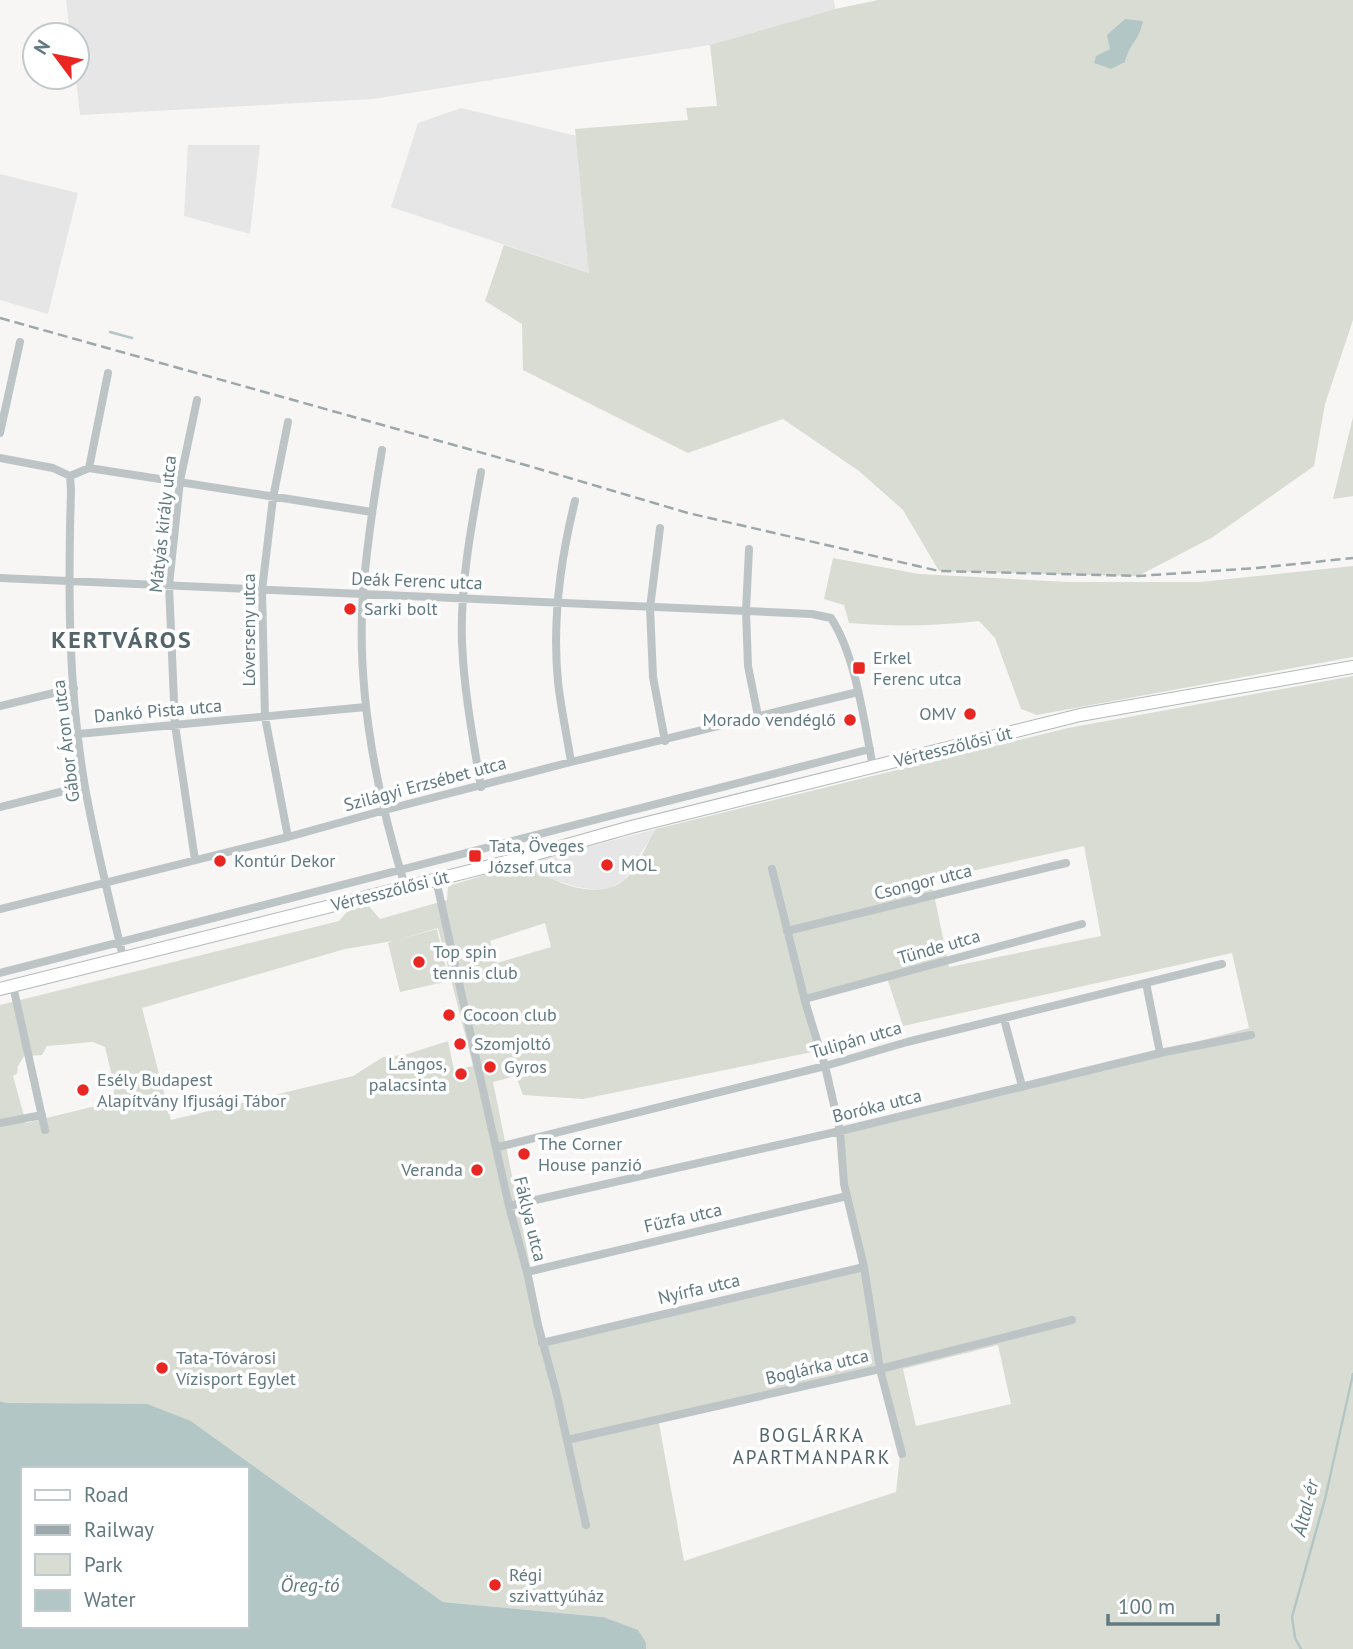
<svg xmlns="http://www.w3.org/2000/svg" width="1353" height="1649" viewBox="0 0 1353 1649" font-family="'PT Sans',sans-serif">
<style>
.built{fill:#e5e6e5}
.green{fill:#d8dcd3;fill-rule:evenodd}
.water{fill:#b3c6c6;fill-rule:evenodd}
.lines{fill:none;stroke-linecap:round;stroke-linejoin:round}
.stream{stroke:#b3c6c6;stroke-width:2.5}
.primary-casing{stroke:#b1b8ba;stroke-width:14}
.street{stroke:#bdc4c6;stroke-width:8}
.primary{stroke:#fff;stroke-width:12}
.rail{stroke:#9ca7ab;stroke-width:2.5;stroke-dasharray:10 5;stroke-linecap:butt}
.poi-dot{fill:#e92622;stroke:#fff;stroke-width:2.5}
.labels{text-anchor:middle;stroke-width:7;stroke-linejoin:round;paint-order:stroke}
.street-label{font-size:18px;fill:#617980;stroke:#fff}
.poi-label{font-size:18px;fill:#617980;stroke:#fff;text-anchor:start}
.neighbourhood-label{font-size:19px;letter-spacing:2px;fill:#53656b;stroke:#fff}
.water-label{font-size:19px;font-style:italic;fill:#5c797b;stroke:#fff}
.district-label{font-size:24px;font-weight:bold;letter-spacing:2px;fill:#53656b;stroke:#fff}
</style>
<rect width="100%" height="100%" fill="#f7f6f4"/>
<path class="built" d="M66 0H834L835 9 710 45 373 99 80 115 76 77 77 35H70Z
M461 108 577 136 590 273 391 207 418 123Z
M188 145H260L250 234 184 216Z
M0 174 78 193 48 314 0 300Z
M656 829 624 880 610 888 598 890 577 887 552 879 522 864Z"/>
<path class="green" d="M878 0H1353V320L1325 404 1314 466 1213 537 1138 576 939 571 903 510 859 471 783 419 688 453 523 370 522 324 485 301 504 245 589 273 575 129 688 120 686 108 717 106 710 45 835 9Z
M1353 417V496L1333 499Z
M833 558 919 574 1068 582H1200L1353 566V657L1037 715 1021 709 995 638 979 621C935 626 894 627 849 623L844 605 824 599Z
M1353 676V1649H646V1643L603 1617 443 1602 191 1421 6 1403 0 1401V1005L339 921 352 906 368 905 380 919 447 900 448 886 522 864C549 878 594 904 624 880 639 868 645 845 656 829L1068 728ZM1084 846 1101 936 949 967 931 880ZM545 923 551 947 497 963 490 941ZM438 928 473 1066 454 1070 448 1041 404 1055 383 1057 353 1076 171 1120 142 1008 345 949 393 941 388 943 400 992 449 981 437 929 396 940ZM1232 953 1249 1028 901 1120 840 1131 844 1184 863 1267 546 1344 493 1082 516 1076 523 1095 583 1099 822 1050 808 995 887 978 903 1026ZM93 1042 105 1047 115 1089 108 1103 26 1123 13 1076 17 1074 18 1066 24 1056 42 1055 47 1046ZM998 1345 1011 1404 916 1426 903 1369ZM877 1372 900 1455 896 1492 684 1561 659 1423Z"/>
<path class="water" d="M1125 19 1143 21C1139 41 1129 44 1125 62L1111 69 1094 63 1096 56 1110 49 1107 35Z
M0 1401 6 1403 147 1404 191 1421 443 1602 603 1617 638 1630 646 1643V1649H0ZM23 1469H247V1626H23Z"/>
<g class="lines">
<path class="stream" d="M110 332 132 338
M1301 1649 1295 1638 1292 1617 1325 1499 1353 1374"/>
<g class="primary-casing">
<path id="primary" d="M0 989 514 860 631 827 1080 715 1353 667"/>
</g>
<path class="street" d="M0 433 20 342
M382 450C374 497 367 545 363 592 356 691 376 792 405 886
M0 458 53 468 70 476 89 468 372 512
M89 468 108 373
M70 476 71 490C68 588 68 689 85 787 95 844 110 901 123 957
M660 528 650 608 653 677 665 741
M749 549 746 611 748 666 758 716
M0 578 746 611 812 614 831 618C856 656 864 722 873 767
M0 706 74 688
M78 734 366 707
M571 762C567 736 561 709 558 682 552 621 560 561 575 501
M481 787C473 739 464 691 462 643 460 586 471 528 481 472
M0 807 84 786
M288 837 265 717 262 590 273 498 288 422
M195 860 175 725 169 585 180 481 197 400
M772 869 806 1005 825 1066 840 1131 844 1184 864 1267 880 1369 902 1454
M436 880 509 1206 527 1272 538 1325 556 1391 586 1525
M0 909 288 837 385 810 571 762 858 692
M787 931 1066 863
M0 973 870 749
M1146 983 1160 1053
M13 986 45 1130
M805 999 1082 924
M1004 1019 1022 1086
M0 1123 42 1115
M498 1147 825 1066 907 1042 1222 964
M509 1206 840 1131 1160 1053 1251 1035
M527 1272 847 1196
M542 1343 864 1267
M567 1440 880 1369 1072 1320"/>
<use href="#primary" class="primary"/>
<path class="rail" d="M0 318 529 466 688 513 939 571 1138 576 1257 568 1353 558"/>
</g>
<g class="poi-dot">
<circle cx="350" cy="609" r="7"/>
<rect x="852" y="661" width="14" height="14" rx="3.5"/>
<circle cx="970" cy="714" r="7"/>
<circle cx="850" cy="720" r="7"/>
<rect x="468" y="849" width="14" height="14" rx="3.5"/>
<circle cx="220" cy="861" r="7"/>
<circle cx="607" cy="865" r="7"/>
<circle cx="419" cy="962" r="7"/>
<circle cx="449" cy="1015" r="7"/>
<circle cx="460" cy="1044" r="7"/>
<circle cx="490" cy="1067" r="7"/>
<circle cx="461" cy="1074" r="7"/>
<circle cx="83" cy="1090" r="7"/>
<circle cx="524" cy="1154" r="7"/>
<circle cx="477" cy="1170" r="7"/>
<circle cx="162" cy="1368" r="7"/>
<circle cx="495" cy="1585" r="7"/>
</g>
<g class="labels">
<g class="street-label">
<text transform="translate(163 524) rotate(-84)" y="6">Mátyás király utca</text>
<text transform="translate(417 581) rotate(2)" y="6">Deák Ferenc utca</text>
<text transform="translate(249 630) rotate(-90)" y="6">Lóverseny utca</text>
<text transform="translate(158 711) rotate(-5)" y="6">Dankó Pista utca</text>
<text transform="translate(66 741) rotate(-97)" y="6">Gábor Áron utca</text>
<text transform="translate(953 747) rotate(-14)" y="6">Vértesszőlősi út</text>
<text transform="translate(425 784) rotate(-15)" y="6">Szilágyi Erzsébet utca</text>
<text transform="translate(923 882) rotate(-14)" y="6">Csongor utca</text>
<text transform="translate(390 891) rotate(-14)" y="6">Vértesszőlősi út</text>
<text transform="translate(939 947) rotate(-16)" y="6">Tünde utca</text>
<text transform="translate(856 1040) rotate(-16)" y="6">Tulipán utca</text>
<text transform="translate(877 1106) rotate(-14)" y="6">Boróka utca</text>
<text transform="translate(683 1218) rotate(-13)" y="6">Fűzfa utca</text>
<text transform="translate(530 1219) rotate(76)" y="6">Fáklya utca</text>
<text transform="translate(699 1289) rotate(-13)" y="6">Nyírfa utca</text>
<text transform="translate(817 1367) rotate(-13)" y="6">Boglárka utca</text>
</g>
<g class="poi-label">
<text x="364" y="615">Sarki bolt</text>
<text x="873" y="664">Erkel<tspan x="873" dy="21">Ferenc utca</tspan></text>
<text x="956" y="720" text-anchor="end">OMV</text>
<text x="836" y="726" text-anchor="end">Morado vendéglő</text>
<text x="489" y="852">Tata, Öveges<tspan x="489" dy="21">József utca</tspan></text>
<text x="234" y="867">Kontúr Dekor</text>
<text x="621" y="871">MOL</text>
<text x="433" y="958">Top spin<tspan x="433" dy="21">tennis club</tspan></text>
<text x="463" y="1021">Cocoon club</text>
<text x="474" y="1050">Szomjoltó</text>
<text x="447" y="1070" text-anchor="end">Lángos,<tspan x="447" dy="21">palacsinta</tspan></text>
<text x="504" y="1073">Gyros</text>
<text x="97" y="1086">Esély Budapest<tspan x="97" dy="21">Alapítvány Ifjusági Tábor</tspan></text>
<text x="538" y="1150">The Corner<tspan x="538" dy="21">House panzió</tspan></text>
<text x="463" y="1176" text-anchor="end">Veranda</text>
<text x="176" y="1364">Tata-Tóvárosi<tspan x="176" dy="21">Vízisport Egylet</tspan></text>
<text x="509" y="1581">Régi<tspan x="509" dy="21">szivattyúház</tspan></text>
</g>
<g class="neighbourhood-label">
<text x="812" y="1442">BOGLÁRKA<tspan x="812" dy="22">APARTMANPARK</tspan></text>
</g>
<g class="water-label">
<text transform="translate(1305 1508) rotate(-76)" y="7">Által-ér</text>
<text x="310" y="1592">Öreg-tó</text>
</g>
<g class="district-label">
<text x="122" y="648">KERTVÁROS</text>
</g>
</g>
<rect x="21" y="1467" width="228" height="161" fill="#ffffff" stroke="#c0c9cc" stroke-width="2"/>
<rect x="35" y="1490" width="35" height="10" fill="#ffffff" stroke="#c0c9cc" stroke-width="2"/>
<text x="84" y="1502" font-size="21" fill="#617980">Road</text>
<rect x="35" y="1525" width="35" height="10" fill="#9ca7ab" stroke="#c0c9cc" stroke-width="2"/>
<text x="84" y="1537" font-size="21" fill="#617980">Railway</text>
<rect x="35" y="1554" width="35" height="21" fill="#d8dcd3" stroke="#c0c9cc" stroke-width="2"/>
<text x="84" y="1572" font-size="21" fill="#617980">Park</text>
<rect x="35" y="1590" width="35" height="21" fill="#b3c6c6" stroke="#c0c9cc" stroke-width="2"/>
<text x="84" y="1607" font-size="21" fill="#617980">Water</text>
<g transform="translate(56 56) rotate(302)"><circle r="33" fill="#ffffff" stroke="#c0c9cc" stroke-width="2"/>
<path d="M0-5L12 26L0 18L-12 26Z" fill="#e92622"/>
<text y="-10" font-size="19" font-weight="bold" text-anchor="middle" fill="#617980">N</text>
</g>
<path d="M1108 1614v10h110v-10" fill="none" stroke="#617980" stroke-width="3.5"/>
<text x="1118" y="1614" font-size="21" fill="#617980" stroke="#ffffff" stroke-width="5" paint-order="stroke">100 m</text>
</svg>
